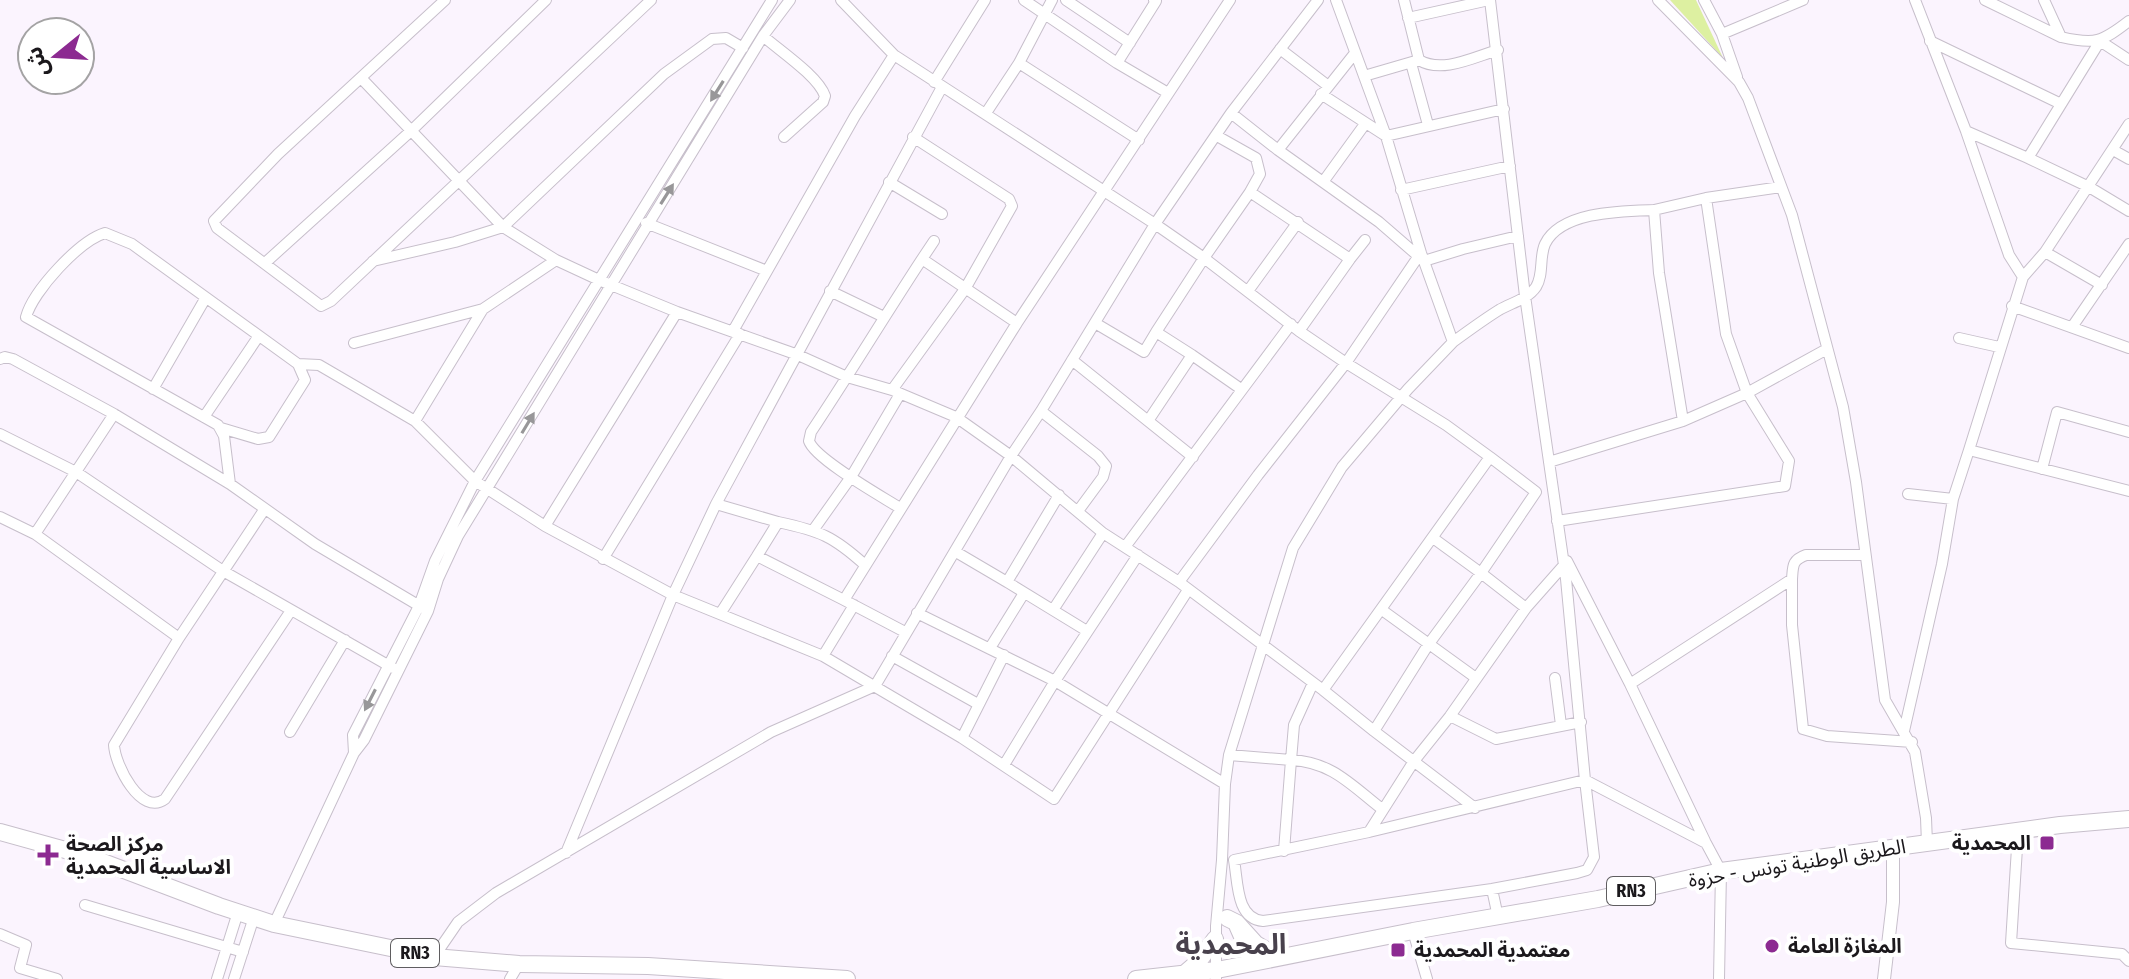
<svg xmlns="http://www.w3.org/2000/svg" width="2129" height="979" viewBox="0 0 2129 979" font-family="'Fira Sans Condensed','Noto Sans Arabic',sans-serif">
<style>
.green{fill:#ddf0a1}
.lines{fill:none;stroke-linecap:round;stroke-linejoin:round}
.minor-casing{stroke:#c7bfcb;stroke-width:12}
.tertiary-casing{stroke:#c7bfcb;stroke-width:14}
.primary-casing{stroke:#c7bfcb;stroke-width:18}
.minor{stroke:#fff;stroke-width:10}
.tertiary{stroke:#fff;stroke-width:12}
.primary{stroke:#fff;stroke-width:16}
.oneway{fill:#989799}
.poi-dot{fill:#8c2a91;stroke:#fff;stroke-width:3}
.labels{text-anchor:middle;stroke-width:8;stroke-linejoin:round;paint-order:stroke}
.shield{fill:#fff;stroke:#5f5d60;stroke-width:2}
.shield-label{font-size:18px;font-weight:bold;fill:#1b181c}
.poi-label{font-size:20px;font-weight:bold;fill:#1b181c;stroke:#fff;text-anchor:start}
.street-label{font-size:20px;fill:#1b181c;stroke:#fff}
.district-label{font-size:28px;font-weight:bold;fill:#48414c;stroke:#fff}
</style>
<rect width="100%" height="100%" fill="#fbf4fe"/>
<path class="green" d="M1670 0H1696L1723 58Z"/>
<g class="lines">
<g class="minor-casing">
<path id="minor" d="M445 0 278 154 214 221 217 228 321 306 331 301 651 0
M841 0 894 55 1155 224 1204 258 1299 331 1346 363 1418 257
M1024 0 1117 63 1168 93
M1066 0 1130 43
M1404 0 1419 60
M1490 0 1525 296 1566 579 1585 780 1706 843 1721 871 1719 979
M1658 0 1739 82 1748 98 1792 215 1843 407 1856 482 1885 700 1915 752 1926 818 1927 843
M1704 0 1722 34 1737 77
M1915 0 1966 131 2009 255 2023 277 1969 450
M1985 0 2061 37C2095 45 2102 42 2129 21
M2044 0 2061 37
M1408 18 1489 0
M1722 34 1803 0
M763 36C780 51 818 76 825 96L823 102 784 137
M1930 41 2059 103
M1280 49 1327 85
M1355 53 1278 150 1379 222 1424 261 1463 249 1518 236
M2129 60 2100 41 2028 158 2089 187 2129 211
M1019 63 1139 140
M1117 63 1156 1 1154 0
M1411 63 1428 125
M1364 76 1419 60C1442 74 1474 57 1498 50
M362 79 503 227 556 260 599 280 677 312 798 355 847 377 892 390 956 417 1011 456 1103 533 1179 582 1323 690
M934 82 985 0
M1321 94 1386 136 1504 109
M986 113 1019 63 1052 0
M1231 113 1278 150
M1966 131 2028 158
M1217 136 1256 158 1260 174 1250 192 1350 259 1365 240
M2113 150 2129 159
M889 182 942 214
M1323 182 1365 124
M1401 190 1510 166
M646 223 767 271
M934 241 922 259 1017 323
M2045 252 2102 285
M373 261 455 242 503 227 664 74 712 39 726 38 743 48
M265 263 412 130 546 0
M2023 277 2045 252 2129 124
M830 291 884 317
M1248 291 1298 222
M2012 306 2129 348
M1095 323 1144 352 1156 332 1192 355 1148 421
M2072 327 2129 244
M733 331 855 116 894 55
M1299 331 1350 259
M1156 332 1204 258 1250 192
M1959 338 1999 347
M1453 342C1468 331 1483 320 1499 310 1511 303 1528 299 1536 287 1544 274 1539 257 1545 244 1561 211 1623 211 1654 210
M354 343 483 309 556 260
M1192 355 1241 389
M0 359 5 357 13 359 114 414 230 484 315 544 423 608
M1072 360 1193 457
M298 364 319 365 415 421 475 481 545 526 673 595 823 656 962 738 1054 799 1188 590
M153 389 205 299
M892 390 965 289 1012 206 1009 199 913 137
M1041 411 1098 456 1106 466 1103 477 1078 511
M204 417 258 337
M415 421 483 309
M1683 421 1747 393 1726 334 1706 198
M221 428 258 439 269 437 305 380 298 364 132 244 105 233C79 241 33 291 26 317L218 425 224 436 230 484
M0 434 76 472 223 571 393 668
M1549 462 1683 421 1659 273 1654 210 1706 198 1781 187
M2042 469 2057 412 2129 432
M1908 494 1953 499
M1059 495 1007 582 1087 631
M716 504 778 522 757 556 844 600
M900 508C881 496 815 459 809 441L811 432C849 375 884 317 922 259
M264 510 179 638 114 745C115 765 141 817 165 799L290 612
M0 517 35 534 179 638
M1557 521 1785 486 1789 461 1747 393 1827 349
M778 522C820 531 833 536 865 565
M545 526 677 312
M814 529 851 477 900 394
M35 534 114 414
M1433 538 1481 573 1536 492 1490 457
M1125 547 1291 324
M956 552 1007 582
M603 559 740 334
M1567 561 1630 684 1705 841
M1792 579V625L1803 729 1827 736 1912 742
M1179 582 1258 475 1346 363 1446 425 1490 457 1323 690 1374 731 1428 645 1481 573 1526 608 1450 716 1414 761 1369 832 1234 860C1238 882 1236 919 1263 921L1492 889 1577 873 1587 870 1594 857 1585 780 1369 832
M1526 608 1564 565
M1053 610 1103 533
M1382 610 1476 678
M917 613 1055 681 1225 784
M720 614 757 556
M905 632 844 600 1017 323 1230 0
M990 648 1024 593
M823 656 854 605
M892 656 978 704
M1555 678 1561 725
M1630 684 1792 579C1793 566 1792 560 1806 555H1865
M1450 716 1496 739 1581 722
M1374 731 1475 808
M1904 731 1942 564 1953 499 1969 450 2129 491
M290 732 345 640
M962 738 1004 655
M354 753 353 735 419 606 435 561 475 481 772 0
M1229 755 1291 760 1294 725 1313 683
M1004 765 1055 681 1138 555
M2018 832 2011 943 2122 954 2129 961
M1284 851 1291 760C1332 762 1351 785 1382 809
M566 853 673 595 716 504 942 87
M1492 889 1498 917
M85 905 243 952
M274 924 354 753 364 740 428 611 438 579 458 536 763 36 790 0
M1235 928 1250 962
M1413 931 1427 979
M0 934 26 945 20 968 57 979
M434 957 458 922 496 893 771 732 875 686 1011 456 1041 411 1155 224 1231 113 1318 0
M217 979 238 912
M234 979 254 917
M510 979 519 964
M1216 979V926L1222 860 1225 784 1229 755 1293 548 1342 467 1408 389 1453 342 1421 253 1386 136 1336 0"/>
</g>
<g class="tertiary-casing">
<path id="tertiary" d="M1884 979 1893 902V848"/>
</g>
<g class="primary-casing">
<path id="primary" d="M0 832 87 856 219 906 274 924 434 957 519 964 648 966 847 979
M1227 918 1237 923 1256 944 1278 957
M1185 973 1199 961 1215 939
M1136 979 1217 970 1413 931 1598 899 1721 871 2060 825 2129 819"/>
</g>
<use href="#minor" class="minor"/>
<use href="#tertiary" class="tertiary"/>
<use href="#primary" class="primary"/>
</g>
<defs><path id="oneway-solid" d="M-6-.8H1V-3.2L6.5 0L1 3.2V.8H-6Z" transform="scale(2)"/></defs>
<g class="oneway">
<use href="#oneway-solid" transform="translate(717 91) rotate(122)"/>
<use href="#oneway-solid" transform="translate(667 194) rotate(-58)"/>
<use href="#oneway-solid" transform="translate(528 423) rotate(-59)"/>
<use href="#oneway-solid" transform="translate(370 700) rotate(117)"/>
</g>
<g class="poi-dot">
<rect x="2039" y="835" width="16" height="16" rx="4"/>
<path d="M44 843h8v8h8v8h-8v8h-8v-8h-8v-8h8z"/>
<circle cx="1772" cy="946" r="8"/>
<rect x="1390" y="942" width="16" height="16" rx="4"/>
</g>
<g class="labels">
<g class="shield">
<rect x="1607" y="877" width="48" height="28" rx="6"/>
<rect x="391" y="939" width="48" height="28" rx="6"/>
</g>
<g class="shield-label">
<text x="1631" y="897">RN3</text>
<text x="415" y="959">RN3</text>
</g>
<g class="poi-label">
<text x="2031" y="850" text-anchor="end">المحمدية</text>
<text x="66" y="851">مركز الصحة<tspan x="66" dy="23">الاساسية المحمدية</tspan></text>
<text x="1788" y="953">المغازة العامة</text>
<text x="1414" y="957">معتمدية المحمدية</text>
</g>
<g class="street-label">
<text transform="translate(1797 863) rotate(-9)" y="7">الطريق الوطنية تونس - حزوة</text>
</g>
<g class="district-label">
<text x="1231" y="954">المحمدية</text>
</g>
</g>
<g transform="translate(56 56) rotate(252)"><circle r="38" fill="#ffffff" stroke="#a4a3a4" stroke-width="2"/>
<path d="M0-6L14 30L0 20L-14 30Z" fill="#8c2a91"/>
<text y="-12" font-size="22" font-weight="bold" text-anchor="middle" fill="#1b181c">ش</text>
</g>
</svg>
